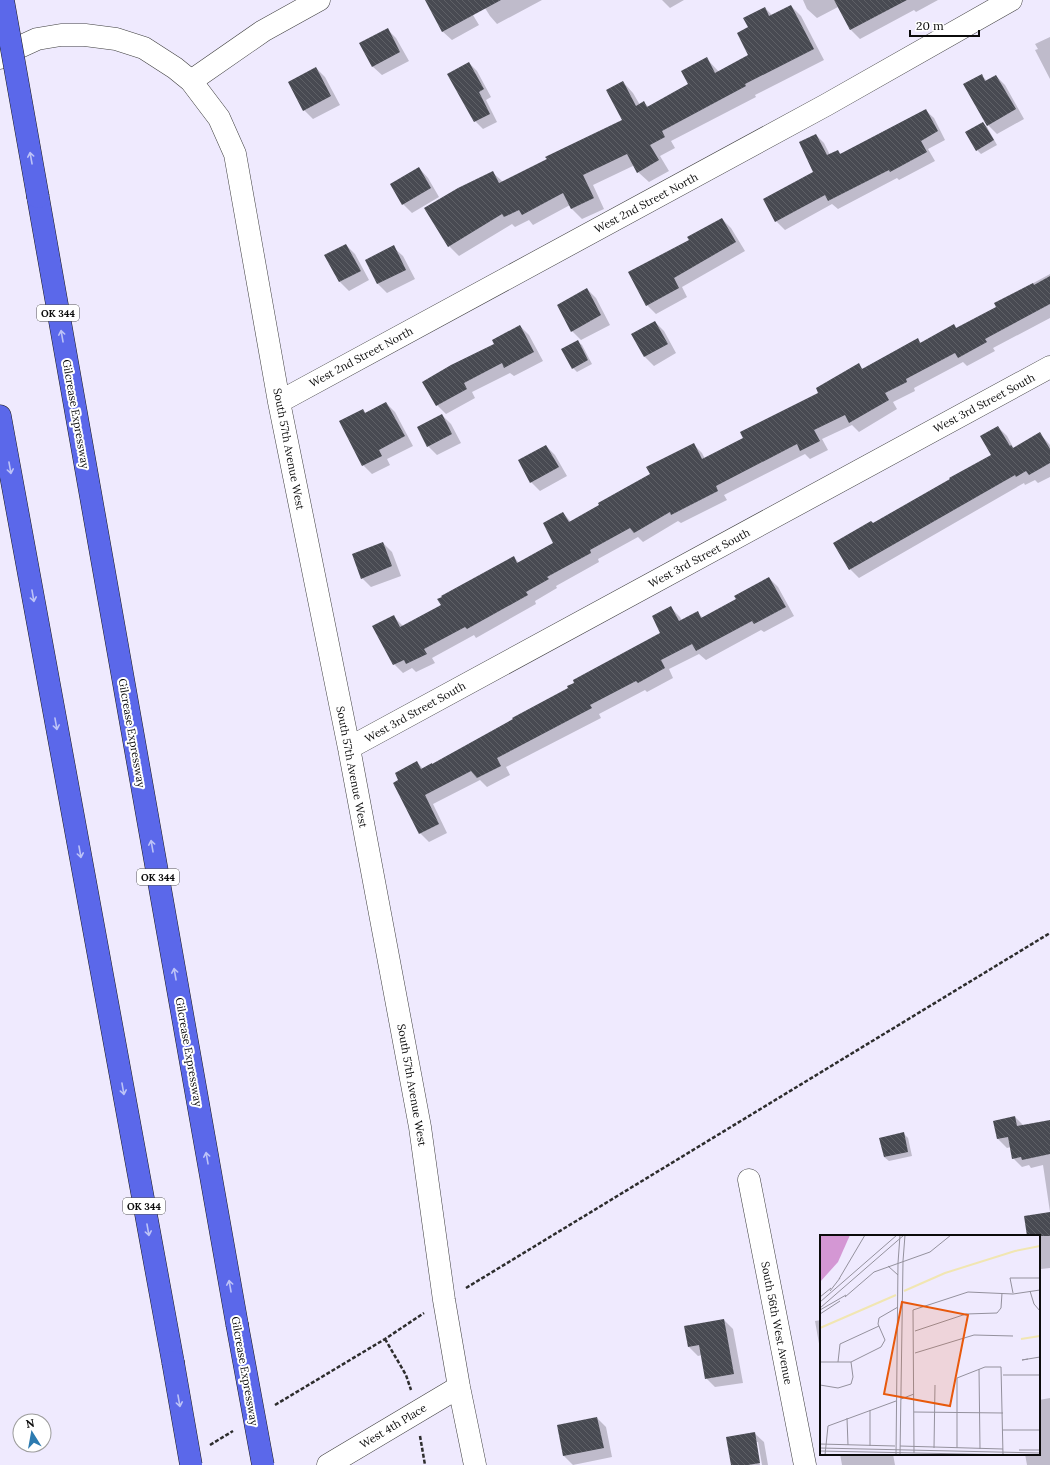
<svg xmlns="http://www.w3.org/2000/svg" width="1050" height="1465" viewBox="0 0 1050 1465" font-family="Lora,serif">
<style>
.shadow{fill:#0003}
.building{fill:url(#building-back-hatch)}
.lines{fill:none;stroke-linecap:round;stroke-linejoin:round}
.minor-casing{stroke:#3e3e3e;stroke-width:23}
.highway-casing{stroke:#1c1c1c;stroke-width:23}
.path{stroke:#2d2d2d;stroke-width:2.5;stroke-dasharray:4 2;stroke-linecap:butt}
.minor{stroke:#fff;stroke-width:22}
.highway{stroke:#5b68ea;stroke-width:22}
.highway-bridge-casing{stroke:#1c1c1c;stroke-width:23;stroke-linecap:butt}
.highway-bridge{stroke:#5b68ea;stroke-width:22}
.oneway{stroke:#bdc3f7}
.labels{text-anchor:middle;stroke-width:4;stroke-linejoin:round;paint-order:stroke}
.shield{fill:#fff;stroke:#545454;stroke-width:1}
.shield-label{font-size:10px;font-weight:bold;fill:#0b0b0b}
.street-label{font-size:11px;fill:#0b0b0b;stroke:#fff}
.inset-river{fill:none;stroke:#f1e6b2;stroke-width:2}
.inset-road{fill:none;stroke:#94919d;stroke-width:1}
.view{fill:#e8590c;fill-opacity:0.15;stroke:#e8590c;stroke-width:2}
.inset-edge{fill:none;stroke:#0b0b0b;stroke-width:2}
</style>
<defs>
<pattern id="building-back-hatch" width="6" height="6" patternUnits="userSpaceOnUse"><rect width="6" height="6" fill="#484a52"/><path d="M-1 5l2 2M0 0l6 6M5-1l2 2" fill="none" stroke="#5e6066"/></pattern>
</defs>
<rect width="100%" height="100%" fill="#efeafe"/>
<path class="shadow" d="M443 0H464L479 25 452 40 442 31Z
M480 0H542L497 24 490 16Z
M662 0H684L670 8Z
M803 0H834L838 7 817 18 807 9Z
M853 0H938L916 12 914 10 860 39 851 30 839 7Z
M791 6 801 16 824 60 755 95 756 97 671 141 675 148 660 156 669 171 649 182 638 172 635 165 593 185 604 209 582 219 572 209 570 205 533 225 529 220 515 227 512 224 459 256 449 246 492 172 503 182 623 120V82L633 93 640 105 644 103 649 107 690 85 707 59 719 72 750 56 749 28 765 8 772 15Z
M387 29 396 38 409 61 382 75 372 66Z
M1050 37V79L1035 50 1038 49 1035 44Z
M469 63 477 71 491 97 486 100 497 122 483 129 475 121Z
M316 68 325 77 340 105 313 119 304 110Z
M981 75 987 81 996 76 1005 85 1024 119 997 134 988 125Z
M925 110 934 118 945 140 928 149 935 161 899 180 897 178 838 209 832 204 785 230 776 221 814 172 816 135 824 143 830 155 838 151 841 154Z
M983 123 987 127 997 145 981 154 977 150Z
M419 168 428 178 439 197 412 213 403 204Z
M722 219 731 228 745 251 682 287 687 297 656 314 647 305 690 240Z
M346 245 355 254 369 280 349 291 340 282 326 256Z
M393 247 403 256 415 279 387 293 378 284 366 261Z
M1050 274V318L993 348 995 351 967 366 963 362 914 388 915 391 893 402 897 409 859 432 852 425 822 439 828 450 810 459 805 454 724 495 727 500 681 523 678 521 643 542 638 537 598 559 599 562 556 586 557 588 535 601 536 604 476 638 474 635 432 658 435 663 416 672 412 668 403 673 394 664 393 616 403 626 442 606 439 600 442 597 514 557 519 563 555 543 563 513 571 522 651 474 693 444 702 453 705 459 744 439 820 393 858 365 863 369 918 339 921 343 954 325 957 329 997 308 995 304Z
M587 289 596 298 610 325 581 340 572 331 558 305Z
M655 322 664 331 676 353 654 366 645 357 633 335Z
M520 326 529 335 543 361 514 376 510 373 472 392 475 398 446 414 437 405 496 344Z
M577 341 582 345 592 364 577 372 573 368Z
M386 403 395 412 413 446 387 459 390 465 372 474 363 465V411L366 413Z
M442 415 451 424 461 443 437 455 428 446Z
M998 427 1007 436 1014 449 1040 434 1050 445V477L1038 483 1035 480 1025 485 1024 483 859 578 850 569 873 524 992 455Z
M546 446 555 455 567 476 540 491 531 482Z
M383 543 392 552 401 576 371 587 362 578Z
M769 578 778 587 794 616 764 632 761 630 706 660 699 654 669 669 673 678 647 692 645 690 599 714 601 718 506 767 510 775 487 787 480 780 433 804 447 833 429 842 420 833 400 781 417 762 423 769 432 765 570 689 662 633 671 608 680 617 682 621 698 613 703 618 737 599Z
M1015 1117 1024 1126 1050 1121V1212L1043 1165 1031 1168 1029 1165 1022 1167 1013 1158 1011 1147 1007 1148 998 1139 994 1121Z
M904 1134 908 1138 912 1156 889 1161 884 1157Z
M1050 1213V1268L1041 1269 1039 1267V1236H1028Z
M724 1320 733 1329 743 1383 715 1387 706 1378 702 1355 698 1356 689 1347Z
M821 1320V1355L815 1321Z
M1050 1398V1465H1027L1025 1454H1039V1400Z
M597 1418 606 1427 612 1457 573 1465 564 1456 558 1426Z
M754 1433 764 1442 768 1465H762L758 1442H756L760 1465H732Z
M840 1454H893L895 1465H842Z"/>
<path class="building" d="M425 0H501L442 32Z
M834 0H907L850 30Z
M791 5 814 49 745 84 746 86 662 131 665 137 650 145 659 160 637 173 627 154 583 175 594 198 571 209 563 193 522 215 519 210 504 217 502 214 448 247 424 208 458 188 493 171 499 183 547 159 545 157 622 120 606 90 623 81 636 106 644 101 647 107 688 84 681 71 707 57 715 73 748 55 737 33 748 27 743 18 765 7 769 16Z
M388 28 400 52 372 67 359 43Z
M469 62 484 89 479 92 490 114 474 122 447 74Z
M316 67 331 96 303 111 288 82Z
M982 74 985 81 996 75 1016 109 987 126 963 84Z
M926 109 938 131 921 141 927 152 890 172 889 170 828 201 825 195 775 222 763 199 813 172 799 142 816 134 827 155 838 150 840 154Z
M983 122 994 140 976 151 965 132Z
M419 167 431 188 402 205 390 184Z
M722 218 736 242 674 278 679 288 646 306 628 272 689 240 687 237Z
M346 244 361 271 339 282 324 255Z
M394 245 406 270 377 284 365 260Z
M1050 276V304L985 339 987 342 958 358 955 353 906 379 907 382 885 393 889 400 849 423 845 415 814 430 820 441 800 451 797 444 716 486 718 491 671 515 670 512 634 533 630 528 590 550 591 553 547 577 549 579 526 592 528 595 467 629 465 627 424 649 427 654 406 664 404 660 393 665 372 626 394 615 400 627 441 605 437 599 442 597 441 596 514 556 517 563 553 543 543 523 563 512 569 522 599 505 598 503 650 474 646 467 694 443 702 459 743 438 740 432 818 393 816 388 859 363 862 369 918 338 920 343 954 324 956 328 996 307 994 303 1033 283 1034 285Z
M587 288 601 315 571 332 557 305Z
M655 321 668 344 644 357 631 334Z
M520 325 534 352 504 368 502 363 464 383 467 389 436 406 422 382 451 365 494 344 492 340Z
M578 340 588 360 572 369 561 349Z
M386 402 405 436 379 450 382 456 362 466 339 421 363 409 365 413Z
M442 414 452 434 427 447 417 427Z
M998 426 1010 446 1011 445 1013 448 1040 432 1050 449V463L1029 475 1026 471 1016 477 1015 475 849 570 833 543 871 521 873 523 950 479 949 478 991 455 980 436Z
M546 445 559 467 530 483 518 460Z
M383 542 392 566 361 579 352 554Z
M769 577 786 607 754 624 752 621 696 651 692 644 661 660 665 668 638 683 636 681 590 705 592 708 497 758 501 766 477 778 471 771 425 795 439 824 419 834 393 783 398 780 395 773 417 761 421 769 432 763V764L513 719 512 718 568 688 567 686 574 683 573 680 660 633 652 616 671 606 679 621 698 611 701 618 736 599 734 596Z
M1015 1116 1017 1126 1050 1120V1154L1022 1160 1021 1157 1012 1159 1008 1137 997 1139 993 1121Z
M904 1132 908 1152 884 1157 879 1138Z
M1050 1212V1236H1027L1024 1216Z
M724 1319 734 1374 705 1379 699 1345 688 1347 684 1326Z
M597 1417 604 1448 563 1456 557 1425Z
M755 1432 760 1463 748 1465H731L726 1437Z"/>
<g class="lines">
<g class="minor-casing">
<path id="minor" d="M0 58 13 50 37 39 61 35H85L116 39 144 48 175 68 191 81 219 118 235 154 279 402 349 748 420 1127 444 1300 459 1387 475 1465
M191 81 263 31 319 0
M279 402 826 105 1011 0
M349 748 1050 367
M749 1180 805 1465
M328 1465 459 1387"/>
</g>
<g class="highway-casing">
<path id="highway" d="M38 197 237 1324
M0 416 173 1362"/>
</g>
<path class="path" d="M466 1288 1050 933
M385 1339 406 1375 411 1390
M275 1405 385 1339 424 1313
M420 1436 425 1465
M210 1445 233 1431"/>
<use href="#minor" class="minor"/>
<use href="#highway" class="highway"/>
<g class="highway-bridge-casing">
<path id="highway-bridge" d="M3 0 38 197
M237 1324 263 1465
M173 1362 191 1465"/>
</g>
<use href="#highway-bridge" class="highway-bridge"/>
</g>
<defs><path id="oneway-shaft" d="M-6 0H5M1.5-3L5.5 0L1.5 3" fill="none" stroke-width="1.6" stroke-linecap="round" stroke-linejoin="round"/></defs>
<g class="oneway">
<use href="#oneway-shaft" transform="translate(31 158) rotate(-100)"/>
<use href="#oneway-shaft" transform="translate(62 336) rotate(-100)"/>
<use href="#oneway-shaft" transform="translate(10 468) rotate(80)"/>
<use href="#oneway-shaft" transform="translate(33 596) rotate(80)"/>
<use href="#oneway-shaft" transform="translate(56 724) rotate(80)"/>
<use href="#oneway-shaft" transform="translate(152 846) rotate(-100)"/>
<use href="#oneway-shaft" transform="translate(80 852) rotate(80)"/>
<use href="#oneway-shaft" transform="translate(175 974) rotate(-100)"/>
<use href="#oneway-shaft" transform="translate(123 1089) rotate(80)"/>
<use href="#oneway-shaft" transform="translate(207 1158) rotate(-100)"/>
<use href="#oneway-shaft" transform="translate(148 1230) rotate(80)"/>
<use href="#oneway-shaft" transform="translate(230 1286) rotate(-100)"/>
<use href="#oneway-shaft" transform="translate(179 1401) rotate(80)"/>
</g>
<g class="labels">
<g class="shield">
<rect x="37" y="305" width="42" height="16" rx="3"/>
<rect x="137" y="869" width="42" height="16" rx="3"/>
<rect x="123" y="1198" width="42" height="16" rx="3"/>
</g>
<g class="shield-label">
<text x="58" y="317">OK 344</text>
<text x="158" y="881">OK 344</text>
<text x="144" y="1210">OK 344</text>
</g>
<g class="street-label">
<text transform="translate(646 203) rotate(-28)" y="4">West 2nd Street North</text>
<text transform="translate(361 357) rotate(-28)" y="4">West 2nd Street North</text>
<text transform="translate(984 403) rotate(-28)" y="4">West 3rd Street South</text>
<text transform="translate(76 414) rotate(80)" y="4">Gilcrease Expressway</text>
<text transform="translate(289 449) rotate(79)" y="4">South 57th Avenue West</text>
<text transform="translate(699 558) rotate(-28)" y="4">West 3rd Street South</text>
<text transform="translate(415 712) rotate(-29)" y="4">West 3rd Street South</text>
<text transform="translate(132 733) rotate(80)" y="4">Gilcrease Expressway</text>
<text transform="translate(352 767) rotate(79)" y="4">South 57th Avenue West</text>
<text transform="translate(189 1052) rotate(80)" y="4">Gilcrease Expressway</text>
<text transform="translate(412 1085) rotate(80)" y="4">South 57th Avenue West</text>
<text transform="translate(777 1323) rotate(79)" y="4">South 56th West Avenue</text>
<text transform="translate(245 1371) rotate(80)" y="4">Gilcrease Expressway</text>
<text transform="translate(393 1426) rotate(-31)" y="4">West 4th Place</text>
</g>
</g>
<g transform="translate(820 1235)">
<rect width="220" height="220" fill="#efeafe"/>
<path d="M0 0H30L18 27 0 47Z" fill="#d497d4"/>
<path class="inset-river" d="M84 56 125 38 195 16 220 11M0 93 76 60M201 104 220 101"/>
<path class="inset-road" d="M83 26 85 0M78 28 80 0M68 31 78 40M19 44 45 0M10 56 20 43M210 56 214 69 220 76M193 58 190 43H220M0 62 11 53M25 62 54 37 110 17 131 0M0 67 77 0M0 73 84 0M0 75 26 60M93 75 94 218M93 75 148 57 193 59 220 55M0 79 20 66M95 96 146 79 177 78 181 73 182 58M95 118 154 100 193 101M208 124 202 125 220 122M0 127H31L61 112 65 105 58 89 59 83 78 72M18 127 20 109 59 91M159 134 160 214M183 140H220M0 150 18 153 31 149 33 142 31 127M81 164 94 159M50 175V211M94 177 183 178M27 183 28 210M183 195H220M0 209 75 211M80 211 183 214M0 213 220 218M114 213 115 150M137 213V143L165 132H181L183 220M199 215H220M0 216 193 220M5 220 8 191 76 166M76 220 78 28M80 220 83 26"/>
<path class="view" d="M82 67 148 80 130 171 64 159Z"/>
<rect width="220" height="220" class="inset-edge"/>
</g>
<g transform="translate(32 1433) rotate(349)"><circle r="19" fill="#ffffff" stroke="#9d9d9d"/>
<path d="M0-3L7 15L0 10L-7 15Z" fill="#2d7bb0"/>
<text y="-6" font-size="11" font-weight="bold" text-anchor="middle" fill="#0b0b0b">N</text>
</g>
<path d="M910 30v6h69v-6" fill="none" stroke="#0b0b0b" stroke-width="2"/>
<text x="916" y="30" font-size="12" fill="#0b0b0b" stroke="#ffffff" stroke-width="3" paint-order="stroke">20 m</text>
</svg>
